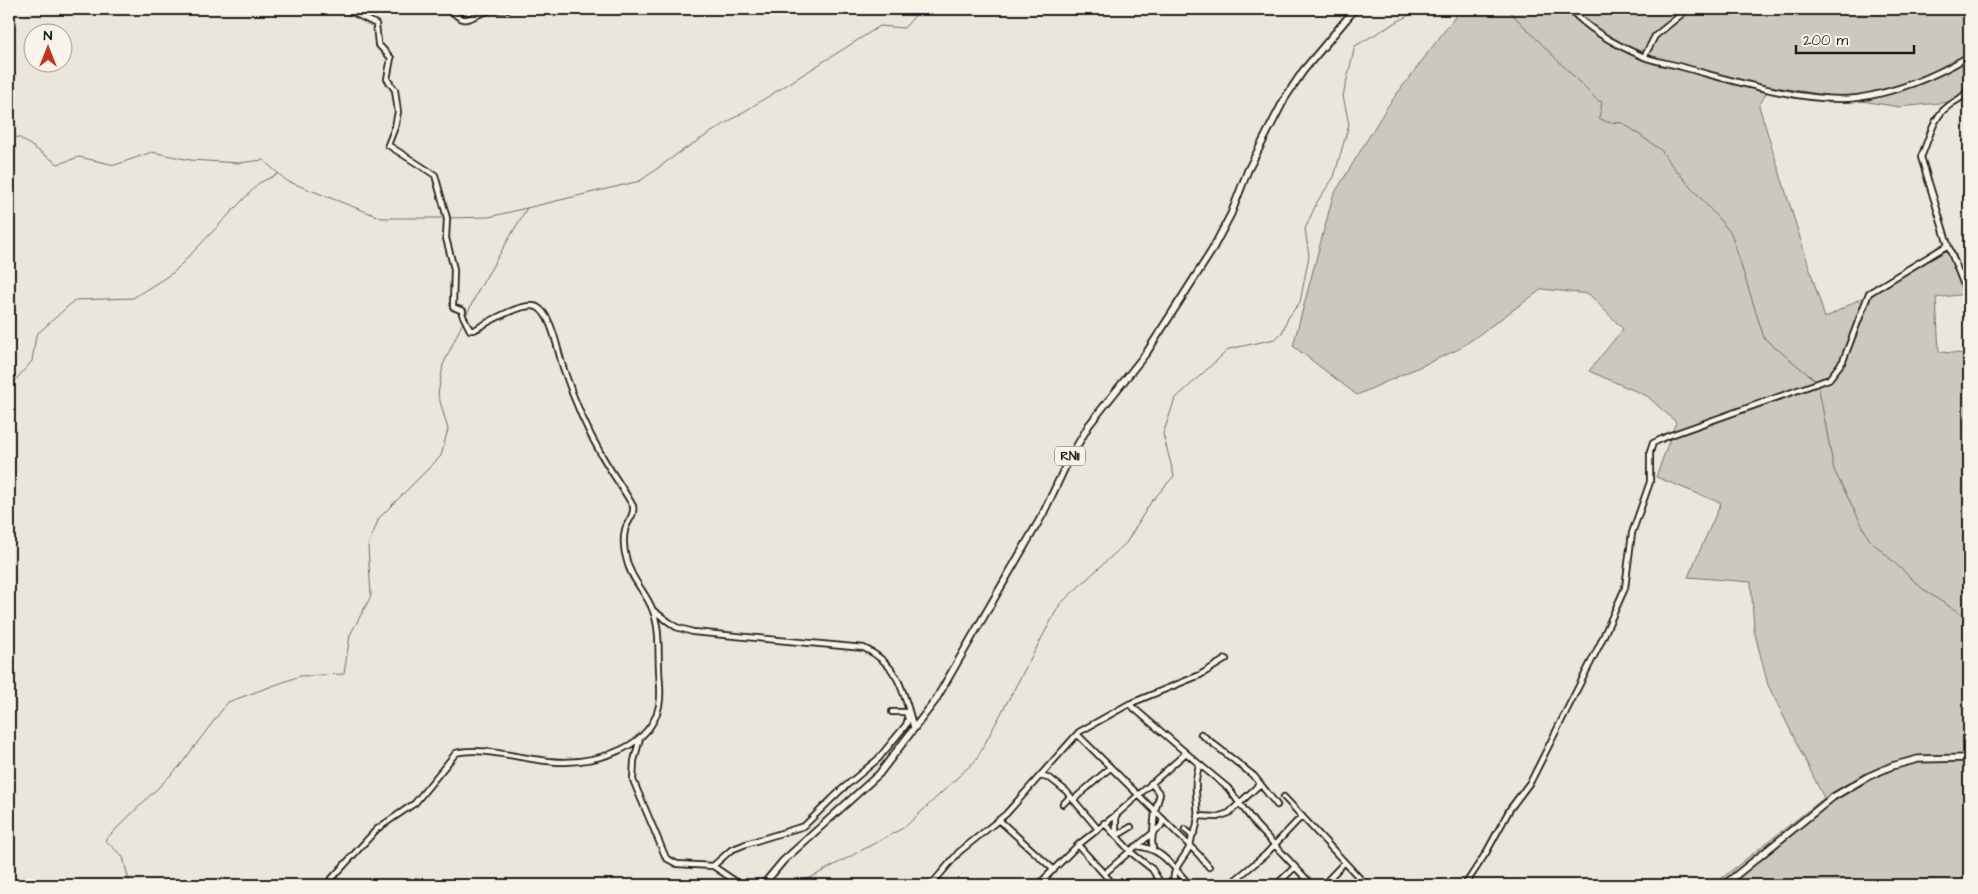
<svg xmlns="http://www.w3.org/2000/svg" width="1978" height="894" viewBox="0 0 1978 894" font-family="'Architects Daughter',sans-serif">
<style>
.green{fill:#ccc8c0;stroke:#74726e}
.lines{fill:none;stroke-linecap:round;stroke-linejoin:round}
.stream{stroke:#6d6c68;stroke-width:1}
.minor-casing{stroke:#1c1c1c;stroke-width:8}
.major-casing{stroke:#1c1c1c;stroke-width:9}
.minor{stroke:#f7f3e8;stroke-width:4.5}
.major{stroke:#f7f3e8;stroke-width:5.5}
.labels{text-anchor:middle;stroke-width:4;stroke-linejoin:round;paint-order:stroke}
.shield{fill:#f7f3e8;stroke:#5e5c59;stroke-width:1}
.shield-label{font-size:12px;font-weight:bold;fill:#1c1c1c}
</style>
<rect width="100%" height="100%" fill="#eae6dc"/>
<filter id="ink" filterUnits="userSpaceOnUse"><feTurbulence type="fractalNoise" baseFrequency=".02" numOctaves="2"/><feDisplacementMap in="SourceGraphic" scale="10" xChannelSelector="R" yChannelSelector="G"/><feConvolveMatrix kernelMatrix="1 2 1 2 8 2 1 2 1" color-interpolation-filters="sRGB"/></filter>
<g filter="url(#ink)">
<path class="green" d="M1461 9H1969V84L1959 101 1899 107 1770 86 1759 106 1825 318 1948 250 1965 294 1936 298 1939 352 1969 354V885H1713L1824 798 1768 685 1754 630 1751 582 1688 577 1721 503 1656 477 1676 422 1647 396 1589 371 1623 329 1589 294 1542 289 1459 349 1357 395 1293 346 1333 196 1387 107Z"/>
<g class="lines">
<path class="stream" d="M1507 9 1597 100 1602 102 1599 118 1607 122 1623 123 1661 150 1670 163 1731 233 1764 338 1816 381
M9 135 20 138 58 164 79 157 115 165 152 152 190 160 239 163 263 160 287 181 382 218H444
M448 218 489 217 640 181 680 152 880 26 904 28 921 9
M465 318 479 289 527 208
M1818 384 1834 470 1869 539 1925 591 1969 619
M9 401 14 382 32 361 36 335 75 300 133 298 174 272 259 183 278 174
M130 885 123 857 105 840 179 767 228 702 300 676 344 674 350 635 371 596 368 546 379 518 441 456 448 429 438 394 443 365 463 322
M797 885 905 827 976 760 1060 604 1126 543 1151 502 1174 476 1163 434 1175 399 1229 349 1275 339 1282 333 1288 318 1300 302 1309 256 1305 229 1317 202 1334 177 1349 124 1343 96 1355 46 1409 15 1412 9"/>
<g class="minor-casing">
<path id="minor" d="M449 9C468 28 468 16 488 11 494 9 501 10 508 9
M1570 9C1589 30 1616 45 1642 56 1655 62 1669 63 1682 67 1730 80 1808 104 1857 98 1898 92 1934 77 1969 56
M1644 57 1655 36 1688 9
M1969 89C1961 101 1956 99 1946 108 1933 118 1928 142 1921 157L1948 245 1969 298
M654 611 676 627 693 632 864 648C900 665 904 694 914 729
M1129 704 1199 764C1198 769 1197 775 1196 780 1194 797 1203 822 1192 836
M1077 734 1199 855 1209 867
M1201 734 1254 776 1277 805
M640 738 634 761 633 780 666 858 677 864 713 866 741 885
M1199 764 1228 788 1256 825 1312 885
M1040 776 1051 779 1066 791 1098 829
M1151 783 1160 794 1155 811 1152 842 1153 848
M1284 797 1366 885
M1073 800 1110 768
M1063 804 1070 797
M1197 816 1217 817 1229 813 1260 784
M999 820 1054 870
M1104 823 1133 854 1152 869 1160 882 1165 885
M1116 836V815
M1116 836 1131 827
M1078 845 1114 885
M1137 846 1161 826 1163 819
M713 866 731 850 746 844 804 826 841 790 878 759 906 725 908 719 906 712H892
M1105 873 1136 846C1162 848 1172 866 1189 884
M326 885 377 829 415 803 456 753C484 745 532 763 565 762 602 761 650 747 659 706 662 693 659 680 659 668 658 649 660 629 653 611 647 593 631 580 627 561 624 552 623 540 625 530 627 521 635 516 633 506 623 488 611 472 601 454 587 430 573 397 564 370 558 355 553 315 537 307 523 301 487 323 474 330H470L462 314 463 311 453 307 454 269 446 238 447 218 435 175 388 145 395 127 398 112 395 90 387 79 391 58 378 44 376 24 346 9
M931 885 959 852 1006 814 1079 732 1129 704 1200 675 1226 659
M1038 885 1078 845 1116 815 1186 753
M1173 885C1174 880 1173 873 1176 869 1182 856 1190 853 1192 836L1185 829
M1229 885 1265 855 1302 816
M1276 885 1295 867
M1323 885 1344 863
M1465 885 1486 853 1510 809 1531 781 1600 644 1625 588 1632 533 1650 482V452L1653 443 1668 436 1829 379 1843 361 1869 293 1948 245"/>
</g>
<g class="major-casing">
<path id="major" d="M763 885 783 861 879 774 935 701 1043 514 1067 463 1089 425 1147 352 1211 252 1231 214 1248 170 1285 98 1303 71 1355 9
M1724 885 1833 797 1867 777 1892 766 1918 759 1969 758"/>
</g>
<use href="#minor" class="minor"/>
<use href="#major" class="major"/>
</g>
</g>
<g class="labels">
<rect class="shield" x="1055" y="446.5" width="30" height="19" rx="4"/>
<g class="shield-label">
<text x="1070" y="460">RN11</text>
</g>
</g>
<rect width="1978" height="894" fill="none" stroke="#f7f3e8" stroke-width="30"/>
<rect x="15" y="15" width="1948" height="864" fill="none" stroke="#1c1c1c" stroke-width="2" filter="url(#ink)"/>
<g transform="translate(48 48)"><circle r="24" fill="#f7f3e8" stroke="#9f9d96"/>
<path d="M0-4L9 19L0 12L-9 19Z" fill="#c8321e"/>
<text y="-8" font-size="14" font-weight="bold" text-anchor="middle" fill="#1c1c1c">N</text>
</g>
<path d="M1796 45v8h118v-8" fill="none" stroke="#1c1c1c" stroke-width="2.5"/>
<text x="1803" y="45" font-size="15" fill="#1c1c1c" stroke="#f7f3e8" stroke-width="4" paint-order="stroke">200 m</text>
</svg>
